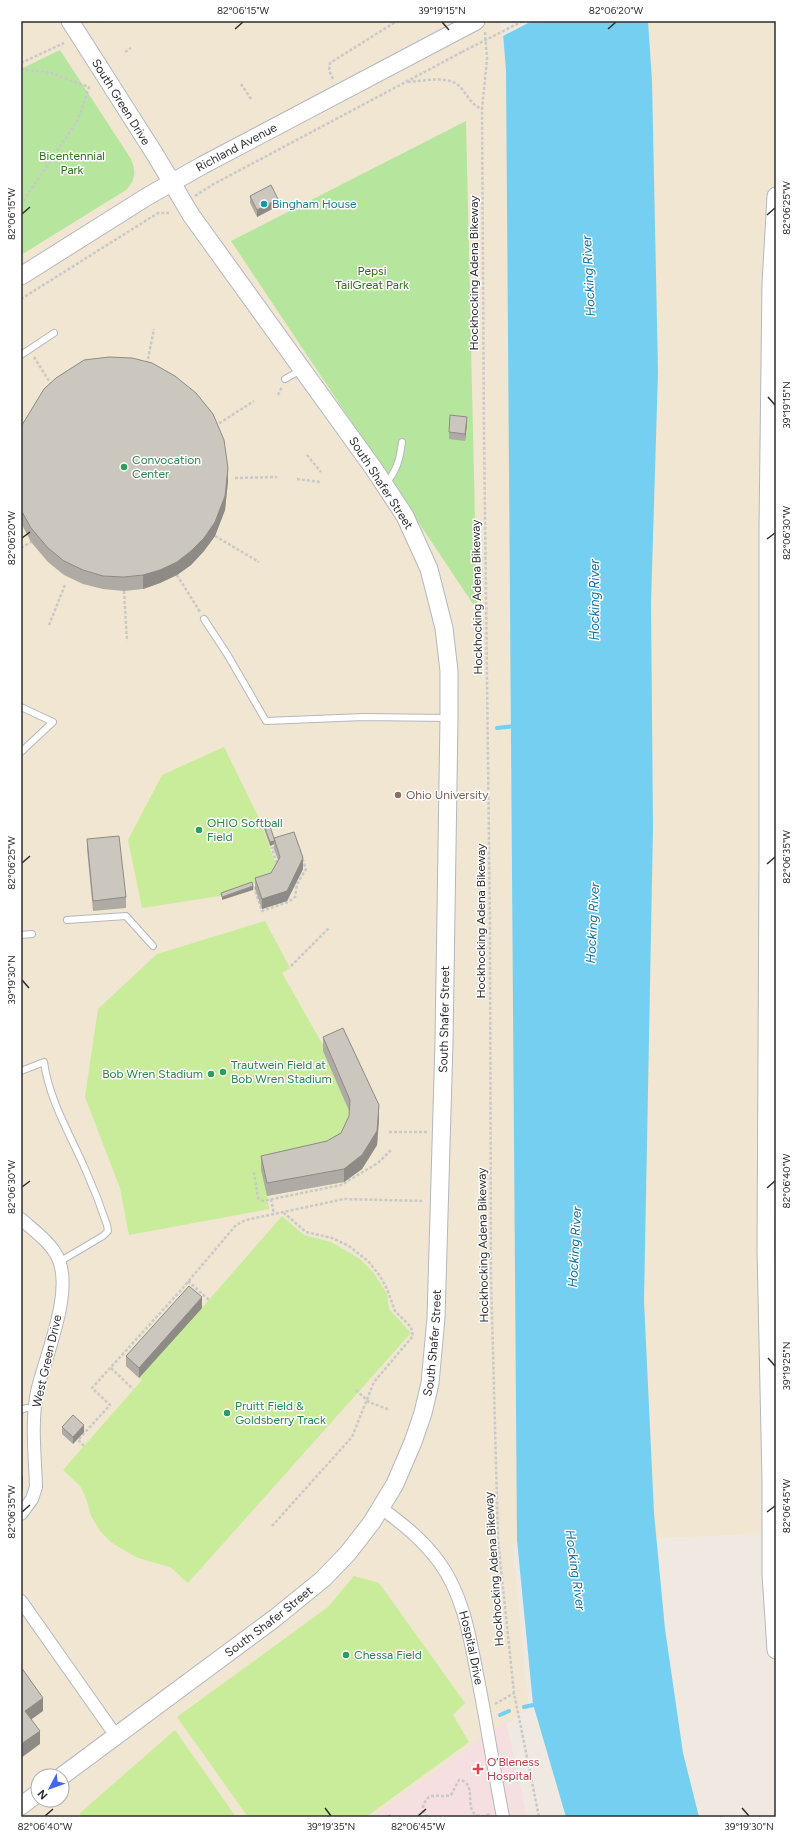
<svg xmlns="http://www.w3.org/2000/svg" width="797" height="1838" viewBox="0 0 797 1838" font-family="Figtree,sans-serif">
<style>
.education{fill:#f0e6d1;fill-rule:evenodd}
.medical{fill:#f5dfe0}
.green{fill:#b6e59e}
.pitch{fill:#c9ec9a}
.water{fill:#75cff0}
.pier{fill:#efe9e1}
.lines{fill:none;stroke-linecap:round;stroke-linejoin:round}
.stream{stroke:#75cff0;stroke-width:4}
.lane-casing{stroke:#b4b7c1;stroke-width:8}
.street-casing{stroke:#b4b7c1;stroke-width:14}
.secondary-casing{stroke:#b4b7c1;stroke-width:19}
.path{stroke:#c9c9c9;stroke-width:2.5;stroke-dasharray:3 2;stroke-linecap:butt}
.lane{stroke:#fff;stroke-width:6}
.street{stroke:#fff;stroke-width:12}
.secondary{stroke:#fff;stroke-width:17}
.path-bridge{stroke:#c9c9c9;stroke-width:2.5;stroke-dasharray:3 2;stroke-linecap:butt}
.wall{fill:#afaba4}
.shaded-wall{fill:#8e8b86}
.building{fill:#cbc7bf;stroke:#8e8b86}
.ticks{fill:none;stroke:#2e2e2e;stroke-width:1.5}
.culture-dot{fill:#0f9aa8;stroke:#fff;stroke-width:1.5}
.leisure-dot{fill:#2e9e5b;stroke:#fff;stroke-width:1.5}
.education-dot{fill:#8d6e63;stroke:#fff;stroke-width:1.5}
.health-dot{fill:#e0444e;stroke:#fff;stroke-width:1.5}
.labels{text-anchor:middle;stroke-width:3;stroke-linejoin:round;paint-order:stroke}
.street-label{font-size:12px;fill:#2e2e2e;stroke:#fff}
.park-label{font-size:12px;fill:#2c6e1b;stroke:#fff}
.culture-label{font-size:12px;fill:#0d838f;stroke:#fff;text-anchor:start}
.leisure-label{font-size:12px;fill:#27864d;stroke:#fff;text-anchor:start}
.education-label{font-size:12px;fill:#785e54;stroke:#fff;text-anchor:start}
.health-label{font-size:12px;fill:#be3a42;stroke:#fff;text-anchor:start}
.water-label{font-size:13px;font-style:italic;fill:#0d6fa3;stroke:#fff}
.neatline{fill:none;stroke:#2e2e2e;stroke-width:1.5}
.ticks-label{font-size:10px;text-anchor:middle;fill:#2e2e2e}
</style>
<rect width="100%" height="100%" fill="#efe9e1"/>
<path class="education" d="M21 21H776V1533L512 1544 529 1708 376 1817H21ZM38 1776H62V1800H38Z"/>
<path class="medical" d="M506 1721 527 1817H372Z"/>
<path class="green" d="M60 50 131 159C136 171 136 180 126 190L21 255V69Z
M466 121 477 610 231 241Z"/>
<path class="pitch" d="M224 747 260 820 276 865 272 877 220 896 142 908 128 840 162 775Z
M265 921 290 968 282 973 324 1047 343 1042 379 1119 377 1145 362 1169 344 1182 267 1196 269 1209 129 1235 120 1188 85 1097 98 1009 157 954Z
M282 1216 304 1235 331 1242 360 1259 373 1272 387 1294 389 1309 411 1333 188 1583 170 1567 138 1558 112 1543 100 1531 91 1516 86 1498 80 1486 63 1470 142 1380 126 1366 202 1308Z
M354 1576 379 1583 465 1703 453 1715 469 1742 366 1817H248L177 1717 328 1607Z
M175 1730 236 1817H81L80 1813Z"/>
<path class="water" d="M502 21H648L652 81 658 372 651 603 653 827 644 1301 654 1513 665 1629 683 1753 699 1817H566L533 1704 517 1540 506 70Z"/>
<path class="pier" d="M500 21H532L501 37Z"/>
<g class="lines">
<path class="stream" d="M497 728 516 726
M524 1707 538 1704
M500 1715 509 1711"/>
<g class="lane-casing">
<path id="lane" d="M21 355 54 333
M285 379 301 370
M386 483C397 471 400 458 402 442
M204 619 227 654 266 721 363 717 448 718
M21 707 53 722 21 752
M67 920 126 916 153 946
M21 935 32 934
M21 1071 44 1062C49 1100 71 1136 86 1171 94 1189 101 1207 107 1225L108 1231 103 1236 59 1262
M21 1410 26 1408 35 1409"/>
</g>
<g class="street-casing">
<g id="street">
<path d="M21 1219C33 1230 49 1241 57 1256 75 1290 45 1356 37 1392 31 1423 35 1456 36 1487L32 1499 21 1514"/>
<path id="s1" d="M381 1508C403 1524 423 1540 439 1562 464 1596 470 1639 478 1679 487 1725 494 1771 503 1817"/>
<path d="M21 1601 116 1736"/>
</g>
</g>
<g class="secondary-casing">
<g id="secondary">
<path d="M776 196 771 284 768 529V864L766 1249 771 1480V1574L776 1650"/>
<path id="s2" d="M21 276 148 196 203 165 476 21"/>
<path id="s3" d="M62 1776 275 1618 323 1579 348 1553 372 1522 395 1484 413 1442 423 1413 430 1383 436 1318 444 1042 449 718V671L444 628 429 569 405 516 374 469 191 215 156 156 70 21"/>
<path d="M21 1806 38 1793"/>
</g>
</g>
<path class="path" d="M485 32 487 59 482 109 484 433 490 925 491 1276 498 1540 514 1693 539 1817
M125 52 131 48
M21 63 64 43
M21 69 51 73 89 87 78 120 21 204
M333 79 329 70 330 63 397 21
M408 82C425 81 451 74 462 89 469 98 472 105 482 109
M241 84 251 99
M195 196 212 185 462 52
M21 299 158 213H169
M34 357 51 384
M147 364 154 329
M278 395 282 387
M215 426 254 401
M307 455 321 472
M235 478 277 477
M297 479 320 482
M215 536 259 562
M21 548 31 542
M177 575 200 612
M124 591 127 641
M49 625 65 585
M296 840 306 869 297 884 295 897 288 902 262 911 254 887 270 882 277 865 272 848Z
M291 966 329 928
M389 1132H428
M254 1172 258 1198 263 1201 341 1185 378 1163 391 1150
M271 1199 274 1214
M188 1281 209 1300
M111 1368 133 1389
M356 1390 369 1402 390 1410
M84 1446 78 1440 110 1405 92 1388 181 1290 236 1225 246 1220 344 1199 424 1201
M272 1526 352 1437 374 1382 413 1336 411 1327 395 1311 387 1289 380 1276 368 1261 349 1246 332 1238 306 1232 284 1213
M495 1704 514 1693
M427 1817 424 1813 423 1807C428 1789 439 1799 451 1795L459 1780C479 1782 462 1812 479 1816 482 1817 488 1815 491 1814"/>
<use href="#lane" class="lane"/>
<use href="#street" class="street"/>
<use href="#secondary" class="secondary"/>
<path class="path-bridge" d="M462 52 523 21"/>
</g>
<path class="wall" d="M250 196 278 206 257 217 250 203Z
M467 424 465 441 449 439V432Z
M21 428 228 481 225 510 215 536 204 551 191 565 177 575 160 583 143 589 124 591 103 589 83 584 64 575 48 562 31 542 21 523Z
M262 820 274 840 303 869 287 901 262 909 255 889V878L271 873 278 860 274 849V844L270 846 262 823Z
M87 839 126 897V908L93 911 87 849Z
M323 1037 379 1119 377 1145 362 1169 344 1182 267 1196 261 1170V1156L327 1141 341 1133 349 1116 350 1113 323 1051Z
M202 1308 139 1378 126 1366V1356Z
M62 1427 84 1432 73 1444 62 1434Z"/>
<path class="shaded-wall" d="M278 199V206L257 217V210Z
M467 417V424L465 441V434Z
M228 468V481L225 510 215 536 204 551 191 565 177 575 160 583 143 589V575Z
M274 841V844L270 846V842Z
M303 858V869L287 901 262 909V899Z
M253 886V890L222 900V897Z
M379 1105V1119L377 1145 362 1169 344 1182V1169Z
M202 1297V1308L139 1378V1368Z
M84 1425V1432L73 1444V1437Z
M23 1476V1490L21 1491V1477Z
M43 1698V1711L25 1724V1711Z
M40 1731V1744L21 1758V1744Z"/>
<path class="building" d="M271 185 278 199 257 210 250 196Z
M109 357 132 358 152 363 175 376 196 393 213 414 224 440 228 468 225 496 215 522 204 538 191 551 177 562 160 570 143 575 124 577 103 576 83 570 64 561 48 548 31 528 21 510V428L22 425 44 389 56 378 84 360Z
M450 415 467 417 465 434 449 432Z
M267 818 275 841 270 842 262 820Z
M294 832 303 858 287 891 262 899 255 878 271 873 280 857 274 838Z
M119 836 126 897 93 901 87 839Z
M252 882 253 886 222 897 221 893Z
M343 1028 379 1105 377 1131 362 1155 344 1169 267 1183 261 1156 327 1141 341 1133 349 1116 350 1100 323 1037Z
M189 1286 202 1297 139 1368 126 1356Z
M73 1415 84 1425 73 1437 62 1427Z
M21 1667 43 1698 25 1711 40 1731 21 1744Z
M390 1815 391 1817H386Z"/>
<path class="ticks" d="M442 22 449 30M235 29 243 22M608 29 616 22M22 214 30 207M767 215 775 208M768 397 775 405M22 538 30 532M767 539 775 533M22 863 30 856M767 864 775 857M22 980 29 988M22 1187 30 1181M767 1188 775 1181M768 1358 775 1366M22 1512 30 1505M767 1512 775 1506M325 1808 331 1816M742 1808 749 1816M45 1816 53 1809M418 1816 426 1809"/>
<circle class="culture-dot" cx="264" cy="204" r="4"/>
<g class="leisure-dot">
<circle cx="124" cy="467" r="4"/>
<circle cx="199" cy="830" r="4"/>
<circle cx="223" cy="1072" r="4"/>
<circle cx="211" cy="1074" r="4"/>
<circle cx="227" cy="1413" r="4"/>
<circle cx="346" cy="1655" r="4"/>
</g>
<circle class="education-dot" cx="398" cy="795" r="4"/>
<path class="health-dot" d="M476 1763h4v4h4v4h-4v4h-4v-4h-4v-4h4z"/>
<g class="labels">
<g class="street-label">
<text transform="translate(121 102) rotate(58)" y="4">South Green Drive</text>
<text dy="4" stroke="none"><textPath href="#s2" startOffset="251">Richland Avenue</textPath></text>
<text transform="translate(474 273) rotate(-90)" y="4">Hockhocking Adena Bikeway</text>
<text transform="translate(381 483) rotate(57)" y="4">South Shafer Street</text>
<text transform="translate(477 597) rotate(-91)" y="4">Hockhocking Adena Bikeway</text>
<text transform="translate(481 921) rotate(-90)" y="4">Hockhocking Adena Bikeway</text>
<text dy="4" stroke="none"><textPath href="#s3" startOffset="918">South Shafer Street</textPath></text>
<text transform="translate(483 1245) rotate(-91)" y="4">Hockhocking Adena Bikeway</text>
<text dy="4" stroke="none"><textPath href="#s3" startOffset="594">South Shafer Street</textPath></text>
<text transform="translate(47 1361) rotate(-77)" y="4">West Green Drive</text>
<text transform="translate(494 1569) rotate(-94)" y="4">Hockhocking Adena Bikeway</text>
<text dy="4" stroke="none"><textPath href="#s3" startOffset="258">South Shafer Street</textPath></text>
<text dy="4" stroke="none"><textPath href="#s1" startOffset="172">Hospital Drive</textPath></text>
</g>
<g class="park-label">
<text x="72" y="160">Bicentennial<tspan x="72" dy="14">Park</tspan></text>
<text x="372" y="275">Pepsi<tspan x="372" dy="14">TailGreat Park</tspan></text>
</g>
<g class="culture-label">
<text x="272" y="208">Bingham House</text>
</g>
<g class="leisure-label">
<text x="132" y="464">Convocation<tspan x="132" dy="14">Center</tspan></text>
<text x="207" y="827">OHIO Softball<tspan x="207" dy="14">Field</tspan></text>
<text x="231" y="1069">Trautwein Field at<tspan x="231" dy="14">Bob Wren Stadium</tspan></text>
<text x="203" y="1078" text-anchor="end">Bob Wren Stadium</text>
<text x="235" y="1410">Pruitt Field &amp;<tspan x="235" dy="14">Goldsberry Track</tspan></text>
<text x="354" y="1659">Chessa Field</text>
</g>
<g class="education-label">
<text x="406" y="799">Ohio University</text>
</g>
<g class="health-label">
<text x="487" y="1766">O’Bleness<tspan x="487" dy="14">Hospital</tspan></text>
</g>
<g class="water-label">
<text transform="translate(588 276) rotate(-93)" y="5">Hocking River</text>
<text transform="translate(594 600) rotate(-90)" y="5">Hocking River</text>
<text transform="translate(592 923) rotate(-87)" y="5">Hocking River</text>
<text transform="translate(574 1247) rotate(-87)" y="5">Hocking River</text>
<text transform="translate(576 1570) rotate(82)" y="5">Hocking River</text>
</g>
</g>
<rect width="797" height="1838" fill="none" stroke="#ffffff" stroke-width="44"/>
<g transform="translate(50 1788) rotate(229)"><circle r="19" fill="#ffffff" stroke="#ababab"/>
<path d="M0-3L7 15L0 10L-7 15Z" fill="#4264fb"/>
<text y="-6" font-size="11" font-weight="bold" text-anchor="middle" fill="#2e2e2e">N</text>
</g>
<rect x="22" y="22" width="753" height="1794" class="neatline"/>
<g class="ticks-label">
<text x="243" y="14">82°06'15"W</text>
<text x="442" y="14">39°19'15"N</text>
<text x="616" y="14">82°06'20"W</text>
<text transform="translate(786 208) rotate(-90)" y="4">82°06'25"W</text>
<text transform="translate(11 214) rotate(-90)" y="4">82°06'15"W</text>
<text transform="translate(786 405) rotate(-90)" y="4">39°19'15"N</text>
<text transform="translate(786 533) rotate(-90)" y="4">82°06'30"W</text>
<text transform="translate(11 538) rotate(-90)" y="4">82°06'20"W</text>
<text transform="translate(786 857) rotate(-90)" y="4">82°06'35"W</text>
<text transform="translate(11 863) rotate(-90)" y="4">82°06'25"W</text>
<text transform="translate(11 980) rotate(-90)" y="4">39°19'30"N</text>
<text transform="translate(786 1181) rotate(-90)" y="4">82°06'40"W</text>
<text transform="translate(11 1187) rotate(-90)" y="4">82°06'30"W</text>
<text transform="translate(786 1366) rotate(-90)" y="4">39°19'25"N</text>
<text transform="translate(786 1506) rotate(-90)" y="4">82°06'45"W</text>
<text transform="translate(11 1512) rotate(-90)" y="4">82°06'35"W</text>
<text x="45" y="1830">82°06'40"W</text>
<text x="331" y="1830">39°19'35"N</text>
<text x="418" y="1830">82°06'45"W</text>
<text x="749" y="1830">39°19'30"N</text>
</g>
</svg>
